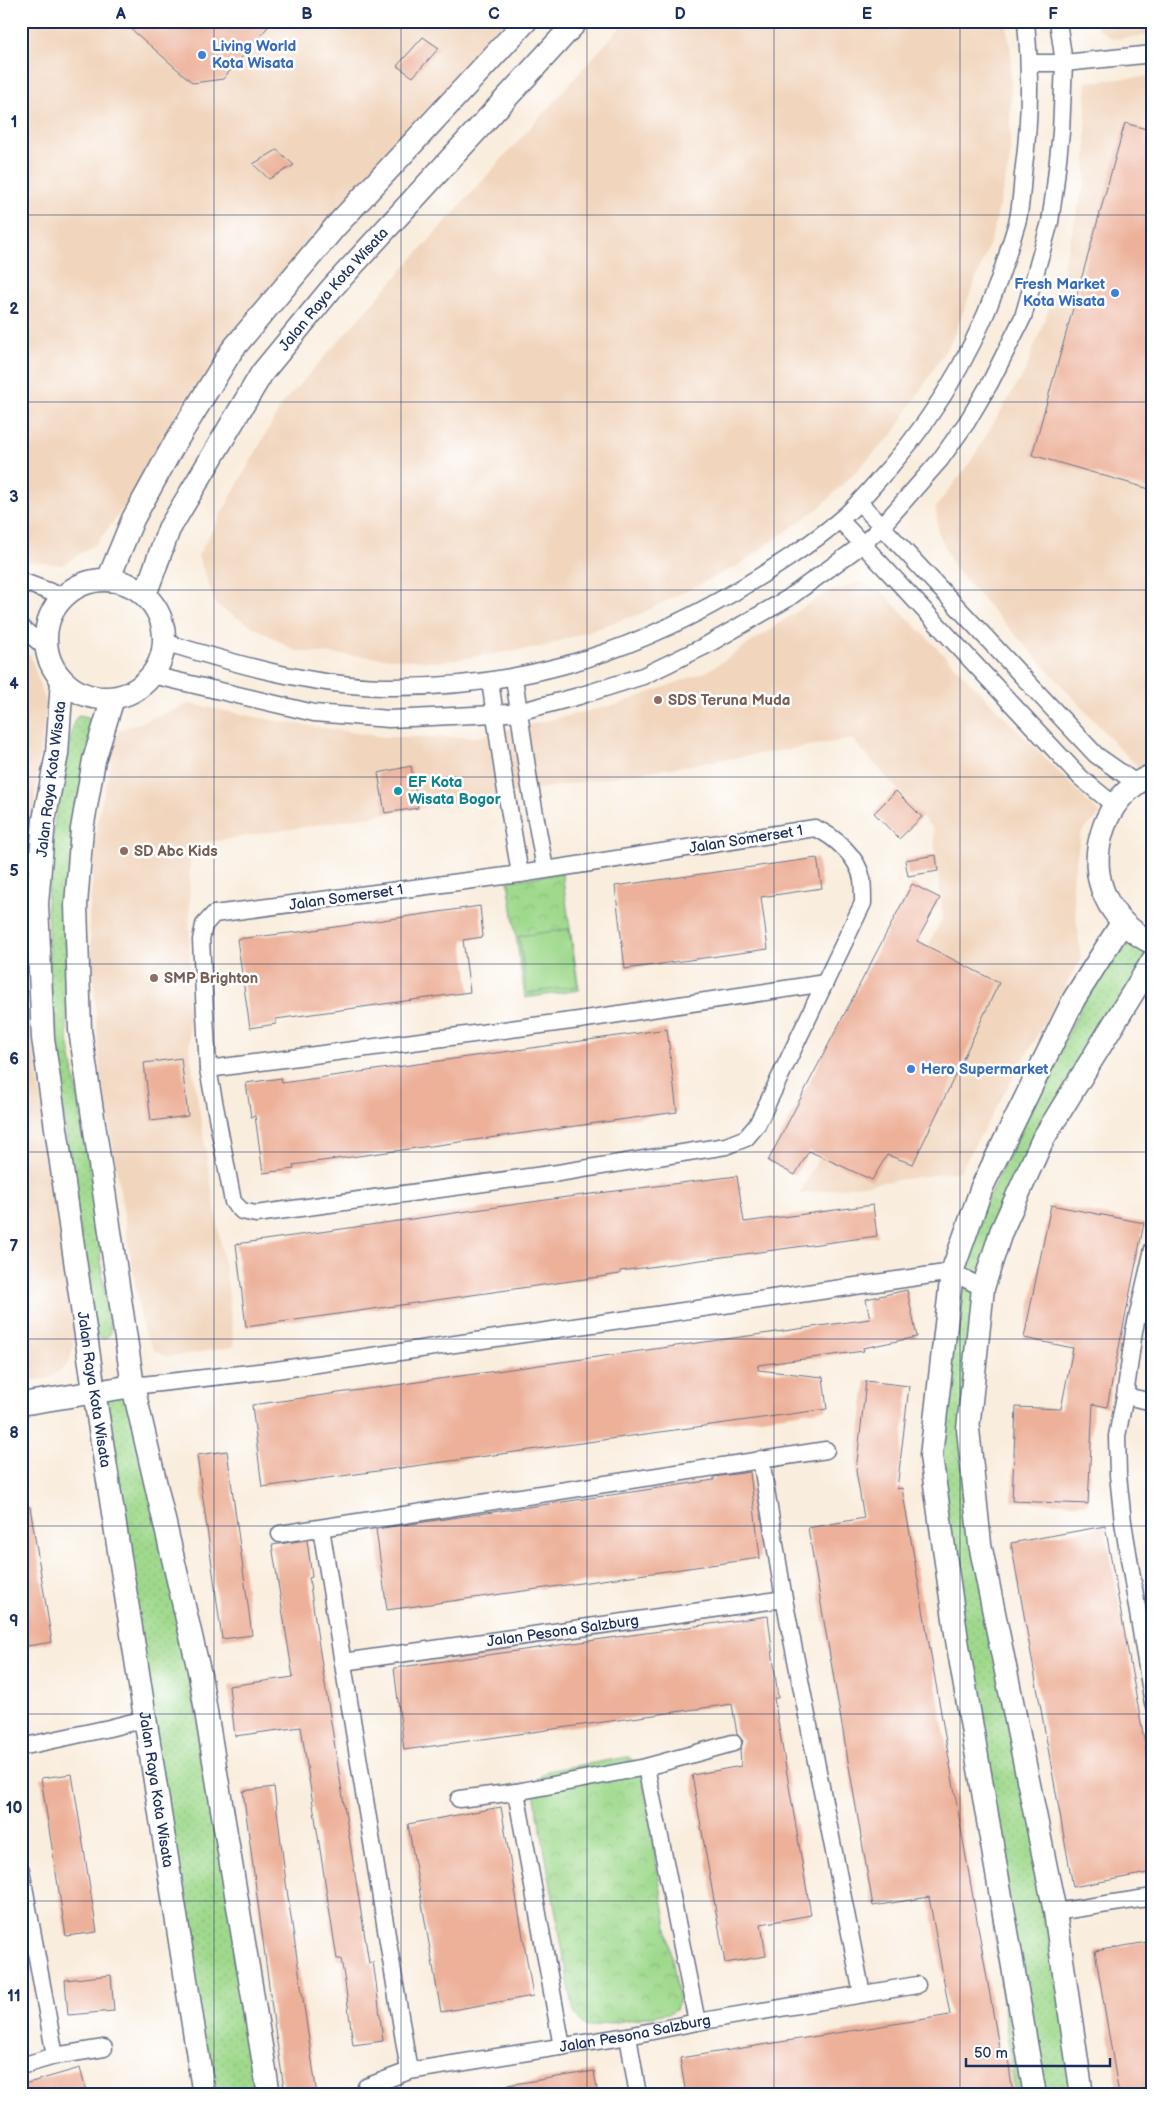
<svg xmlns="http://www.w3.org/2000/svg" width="1174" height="2116" viewBox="0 0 1174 2116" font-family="'Balsamiq Sans',sans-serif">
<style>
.built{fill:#f1d5bd}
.grass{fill:url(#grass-dots);stroke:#5d8475}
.park{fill:url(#park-crowns);stroke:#5d8475}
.pitch{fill:#9fd98c;stroke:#5d8475}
.building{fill:#edb19a}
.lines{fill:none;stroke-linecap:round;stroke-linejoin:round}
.street-casing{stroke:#69728a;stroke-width:19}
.secondary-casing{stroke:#69728a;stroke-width:25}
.street{stroke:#fff;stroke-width:16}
.secondary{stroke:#fff;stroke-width:22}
.grid{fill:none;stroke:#1b2f5e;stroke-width:1;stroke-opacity:0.55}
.shop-dot{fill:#3f7fe0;stroke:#fff;stroke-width:2}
.education-dot{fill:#8d6e63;stroke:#fff;stroke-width:2}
.culture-dot{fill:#0f9aa8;stroke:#fff;stroke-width:2}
.labels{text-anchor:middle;stroke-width:5;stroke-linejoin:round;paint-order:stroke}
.shop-label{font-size:15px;font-weight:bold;fill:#366cbe;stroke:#fff;text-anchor:start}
.street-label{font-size:15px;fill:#1b2f5e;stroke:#fff}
.education-label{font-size:15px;font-weight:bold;fill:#785e54;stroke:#fff;text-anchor:start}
.culture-label{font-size:15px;font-weight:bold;fill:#0d838f;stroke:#fff;text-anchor:start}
.neatline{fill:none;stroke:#1b2f5e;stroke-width:2}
.grid-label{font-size:16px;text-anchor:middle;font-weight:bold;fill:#1b2f5e}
</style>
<defs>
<pattern id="grass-dots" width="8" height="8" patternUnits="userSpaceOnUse" patternTransform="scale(1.25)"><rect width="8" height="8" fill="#9fd98c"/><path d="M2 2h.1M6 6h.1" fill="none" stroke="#88bb7b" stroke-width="1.8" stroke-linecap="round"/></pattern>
<pattern id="park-crowns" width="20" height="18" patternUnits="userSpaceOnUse" patternTransform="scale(1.25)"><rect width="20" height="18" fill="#9fd98c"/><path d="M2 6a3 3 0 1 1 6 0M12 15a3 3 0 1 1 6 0" fill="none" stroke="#88bb7b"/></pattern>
</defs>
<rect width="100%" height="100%" fill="#fff"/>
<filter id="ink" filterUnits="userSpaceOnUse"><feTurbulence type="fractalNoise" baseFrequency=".02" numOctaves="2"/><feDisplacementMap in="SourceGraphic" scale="10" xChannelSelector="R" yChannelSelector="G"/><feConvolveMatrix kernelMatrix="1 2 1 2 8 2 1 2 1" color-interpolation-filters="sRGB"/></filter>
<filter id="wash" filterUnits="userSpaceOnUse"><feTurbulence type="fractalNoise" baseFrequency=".0096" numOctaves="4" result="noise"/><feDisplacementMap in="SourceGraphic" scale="20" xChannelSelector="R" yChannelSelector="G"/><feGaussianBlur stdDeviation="1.12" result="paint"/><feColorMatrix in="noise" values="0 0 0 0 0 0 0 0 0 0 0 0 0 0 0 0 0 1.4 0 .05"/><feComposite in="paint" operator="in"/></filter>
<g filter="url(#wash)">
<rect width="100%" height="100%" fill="#f9eddd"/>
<path class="built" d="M21 21H507L258 301 128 502 97 543 63 565 25 561 21 559Z
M626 21H1006L1011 53 1010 159 991 240 952 340 893 434 819 508 739 565 642 613 542 647 437 662 296 651 217 606 198 556 283 403Z
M1090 21H1153V35L1112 39Z
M1153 76V768L1144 773 1123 752 954 568 938 532 936 507 971 461 1026 369 1060 279 1086 177V82Z
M861 582 882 592 1100 814 1081 833 1072 883 1081 959 960 1171 800 1194 943 917 933 829 852 739 190 845 189 1047 228 1288 234 1347 168 1357 155 1351 143 1331 100 1069 89 920 97 823 118 731 189 704 277 721 383 737H477L619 704 708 671 825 593Z
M21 651 30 655 47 706 38 768 28 883 27 998 75 1341 69 1363 50 1378 21 1382Z"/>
<path class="grass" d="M79 715 88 717 92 721 66 900 67 1033 99 1222 101 1265 111 1333 104 1339 98 1337 94 1330 52 1036 47 903 55 817 74 721Z
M1122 923 1153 943 1001 1232 968 1429 1084 2095H1015L957 1640 931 1456 952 1272Z
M133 1386 269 2095H204L94 1391Z"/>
<path class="park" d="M562 873 579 990 525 998 508 881Z
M628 1757 636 1762 642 1775 679 2000 676 2009 669 2013 587 2027 581 2023 574 2013 534 1792 538 1779 547 1771Z"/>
<path class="pitch" d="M569 929 578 986 527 993 519 936Z"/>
<g id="blocks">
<path class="building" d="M122 21H273L223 79 193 83Z
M423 37 439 48 413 77 397 66Z
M1125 123 1153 131V490L1032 455Z
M277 150 294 165 269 179 253 164Z
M411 766 418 808 385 813 378 773Z
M896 791 922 817 899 839 874 813Z
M936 855 938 871 908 876 905 860Z
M817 858 822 888 761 897 768 949 625 969 615 886Z
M912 884 940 898 917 941 999 983 913 1164 887 1155 872 1180 809 1151 795 1175 768 1161Z
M480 906 483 937 463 940 470 992 276 1019V1024L250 1028 237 939 307 931Z
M667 1029 677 1112 293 1165 294 1169 263 1173 255 1116 251 1117 246 1083 281 1078 282 1083Z
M181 1058 188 1116 151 1121 144 1063Z
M737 1176 744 1222 873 1205 877 1236 620 1271V1274L246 1327 236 1244 567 1197Z
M1051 1205 1144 1223 1107 1407 1093 1404 1088 1504 1012 1501 1016 1407 1061 1409 1073 1348 1024 1338Z
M907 1290 917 1337 863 1348 864 1351 758 1365V1370L823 1377 827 1409 262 1487 252 1405 870 1319 866 1299Z
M866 1381 909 1386 897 1489 902 1488 1001 2059 1008 2058 1013 2095H686L680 2058 950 2015 929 1897 873 1906 808 1528 864 1518 856 1471Z
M227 1451 252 1635 222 1639 197 1455Z
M750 1472 760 1558 387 1610 376 1529 714 1480V1477Z
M30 1507 52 1642 21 1647V1508Z
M1105 1526 1153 1788V1872L1073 1887 1011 1543Z
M307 1540 312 1577 309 1578 319 1646 369 1963 373 1962 376 1982 383 2041 353 2045 345 1982 341 1959H337L301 1727 235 1736 229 1686 293 1677 272 1545Z
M768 1616 778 1698H774L811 1915 761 1924 766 1956 725 1963 692 1775 741 1766 740 1750 743 1741 737 1734 732 1704 404 1750 394 1668Z
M72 1774 97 1932 66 1936 41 1778Z
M274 1787 287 1890 317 2095H285L273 2016 243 1791Z
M501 1807 533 1996 441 2012 408 1824Z
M1153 1941V2095H1119L1095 1951Z
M111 1975 114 2011 68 2015 65 1980Z
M80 2068 87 2095H21V2085Z
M594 2071 598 2095H502V2086Z"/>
</g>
</g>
<g filter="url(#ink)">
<use href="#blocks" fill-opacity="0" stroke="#69728a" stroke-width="1"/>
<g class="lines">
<g class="street-casing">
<g id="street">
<path d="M1030 63H1064L1153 54"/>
<path d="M859 502 1096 755 1136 783"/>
<path d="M840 520 1081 778 1114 805"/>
<path d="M21 581 64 597"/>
<path d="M21 627 47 649"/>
<path d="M164 642C236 664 307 685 383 687 511 689 621 658 731 594 769 571 808 547 842 518 860 503 874 484 890 467 943 406 983 333 1007 256 1010 244 1015 231 1018 219 1021 204 1022 189 1023 174 1030 123 1031 73 1026 21"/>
<path d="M152 675 314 713 389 719 495 714 518 712 579 696 643 676 705 646 787 599 863 544 882 526 940 460 967 422 990 383 1023 317 1050 222 1055 187 1061 132 1064 63 1058 21"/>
<path d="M514 678 529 781 545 869"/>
<path d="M490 681 505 785 520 874"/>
<path d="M815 828C834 836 858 857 862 879 863 886 863 895 863 903L757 1125 746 1138 726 1146 558 1173 256 1214 242 1211 233 1202 208 1069 201 940 204 925 214 914 520 874Z"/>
<path d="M208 1069 579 1020 825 983"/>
<path d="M1153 1249 1134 1331 1125 1396 1117 1436 1118 1475 1123 1522 1153 1704"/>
<path d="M133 1386 276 1370 952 1272 983 1288"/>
<path d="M1125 1396 1153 1402"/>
<path d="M761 1459 784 1599 862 1994"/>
<path d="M321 1528 409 2071"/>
<path d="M280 1534 826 1450"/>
<path id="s1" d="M343 1662 784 1599"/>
<path d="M21 1747 109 1728 145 1719"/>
<path d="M646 1767 697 2022"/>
<path d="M516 1792 562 2047"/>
<path d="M459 1799 516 1792 646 1767 733 1743"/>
<path d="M21 1870 55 2056"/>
<path d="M1055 1912 1153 1897"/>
<path d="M628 2036 638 2095"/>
<path d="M21 2066 55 2056 104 2048"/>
<path id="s2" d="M366 2087 409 2071 628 2036 697 2022 917 1985"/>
</g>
</g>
<g class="secondary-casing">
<g id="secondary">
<path d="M108 580 133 519 172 448 232 350 335 227 526 21"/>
<circle cx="105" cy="639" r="59"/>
<path id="s3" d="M145 595 169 529 262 373 331 289 577 21"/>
<path id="s4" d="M62 680 57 754 44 820 37 904 43 1038 94 1391 204 2095"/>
<path d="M113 698 94 760 82 829 76 905 80 1030 133 1386 200 1675 269 2095"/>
<path d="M1153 775C1147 778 1141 780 1136 784 1102 808 1088 858 1105 896 1114 917 1133 934 1153 943"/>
<path d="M21 1404 133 1386"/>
<path d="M1035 2095 957 1640 931 1456 952 1272 982 1187 1074 999 1122 923"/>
<path d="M1082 2095 1055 1912 980 1544 968 1429 983 1288 1001 1232 1043 1139 1153 960"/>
</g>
</g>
<use href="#street" class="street"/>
<use href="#secondary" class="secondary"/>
</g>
</g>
<path class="grid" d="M214 21V2095M401 21V2095M587 21V2095M774 21V2095M960 21V2095M21 215H1153M21 402H1153M21 590H1153M21 777H1153M21 964H1153M21 1152H1153M21 1339H1153M21 1526H1153M21 1714H1153M21 1901H1153"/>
<g class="shop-dot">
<circle cx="202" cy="55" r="5"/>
<circle cx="1115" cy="293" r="5"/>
<circle cx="911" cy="1069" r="5"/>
</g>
<g class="education-dot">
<circle cx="658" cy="700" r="5"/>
<circle cx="124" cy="851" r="5"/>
<circle cx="154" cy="978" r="5"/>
</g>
<circle class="culture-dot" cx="398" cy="791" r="5"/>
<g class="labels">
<g class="shop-label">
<text x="212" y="51">Living World<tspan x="212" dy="17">Kota Wisata</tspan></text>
<text x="1105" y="289" text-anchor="end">Fresh Market<tspan x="1105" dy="17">Kota Wisata</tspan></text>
<text x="921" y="1074">Hero Supermarket</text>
</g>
<g class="street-label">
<text dy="5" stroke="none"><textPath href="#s3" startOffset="362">Jalan Raya Kota Wisata</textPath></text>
<text transform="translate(51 779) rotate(-83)" y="5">Jalan Raya Kota Wisata</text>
<text transform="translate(746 839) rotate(-9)" y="5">Jalan Somerset 1</text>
<text transform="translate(346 897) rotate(-8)" y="5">Jalan Somerset 1</text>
<text dy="5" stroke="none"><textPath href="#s4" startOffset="715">Jalan Raya Kota Wisata</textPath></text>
<text dy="5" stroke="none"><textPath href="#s1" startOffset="222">Jalan Pesona Salzburg</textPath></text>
<text dy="5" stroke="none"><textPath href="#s4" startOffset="1120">Jalan Raya Kota Wisata</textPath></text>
<text dy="5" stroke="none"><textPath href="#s2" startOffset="275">Jalan Pesona Salzburg</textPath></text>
</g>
<g class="education-label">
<text x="668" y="705">SDS Teruna Muda</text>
<text x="134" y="856">SD Abc Kids</text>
<text x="164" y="983">SMP Brighton</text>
</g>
<g class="culture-label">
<text x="408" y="787">EF Kota<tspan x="408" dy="17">Wisata Bogor</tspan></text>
</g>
</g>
<rect width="1174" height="2116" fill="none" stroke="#fff" stroke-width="55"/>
<path d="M966 2058v8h144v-8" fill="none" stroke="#1b2f5e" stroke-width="2.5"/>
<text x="974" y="2058" font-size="15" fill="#1b2f5e" stroke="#ffffff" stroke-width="4" paint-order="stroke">50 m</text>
<rect x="28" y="28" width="1118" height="2060" class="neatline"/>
<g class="grid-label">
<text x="121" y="19">A</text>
<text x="307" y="19">B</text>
<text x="494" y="19">C</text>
<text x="680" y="19">D</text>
<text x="867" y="19">E</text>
<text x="1053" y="19">F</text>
<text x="14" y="127">1</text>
<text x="14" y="314">2</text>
<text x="14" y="502">3</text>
<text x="14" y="689">4</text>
<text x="14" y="876">5</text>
<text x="14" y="1064">6</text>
<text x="14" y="1251">7</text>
<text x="14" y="1438">8</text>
<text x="14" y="1626">9</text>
<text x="14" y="1813">10</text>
<text x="14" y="2001">11</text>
</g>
</svg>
